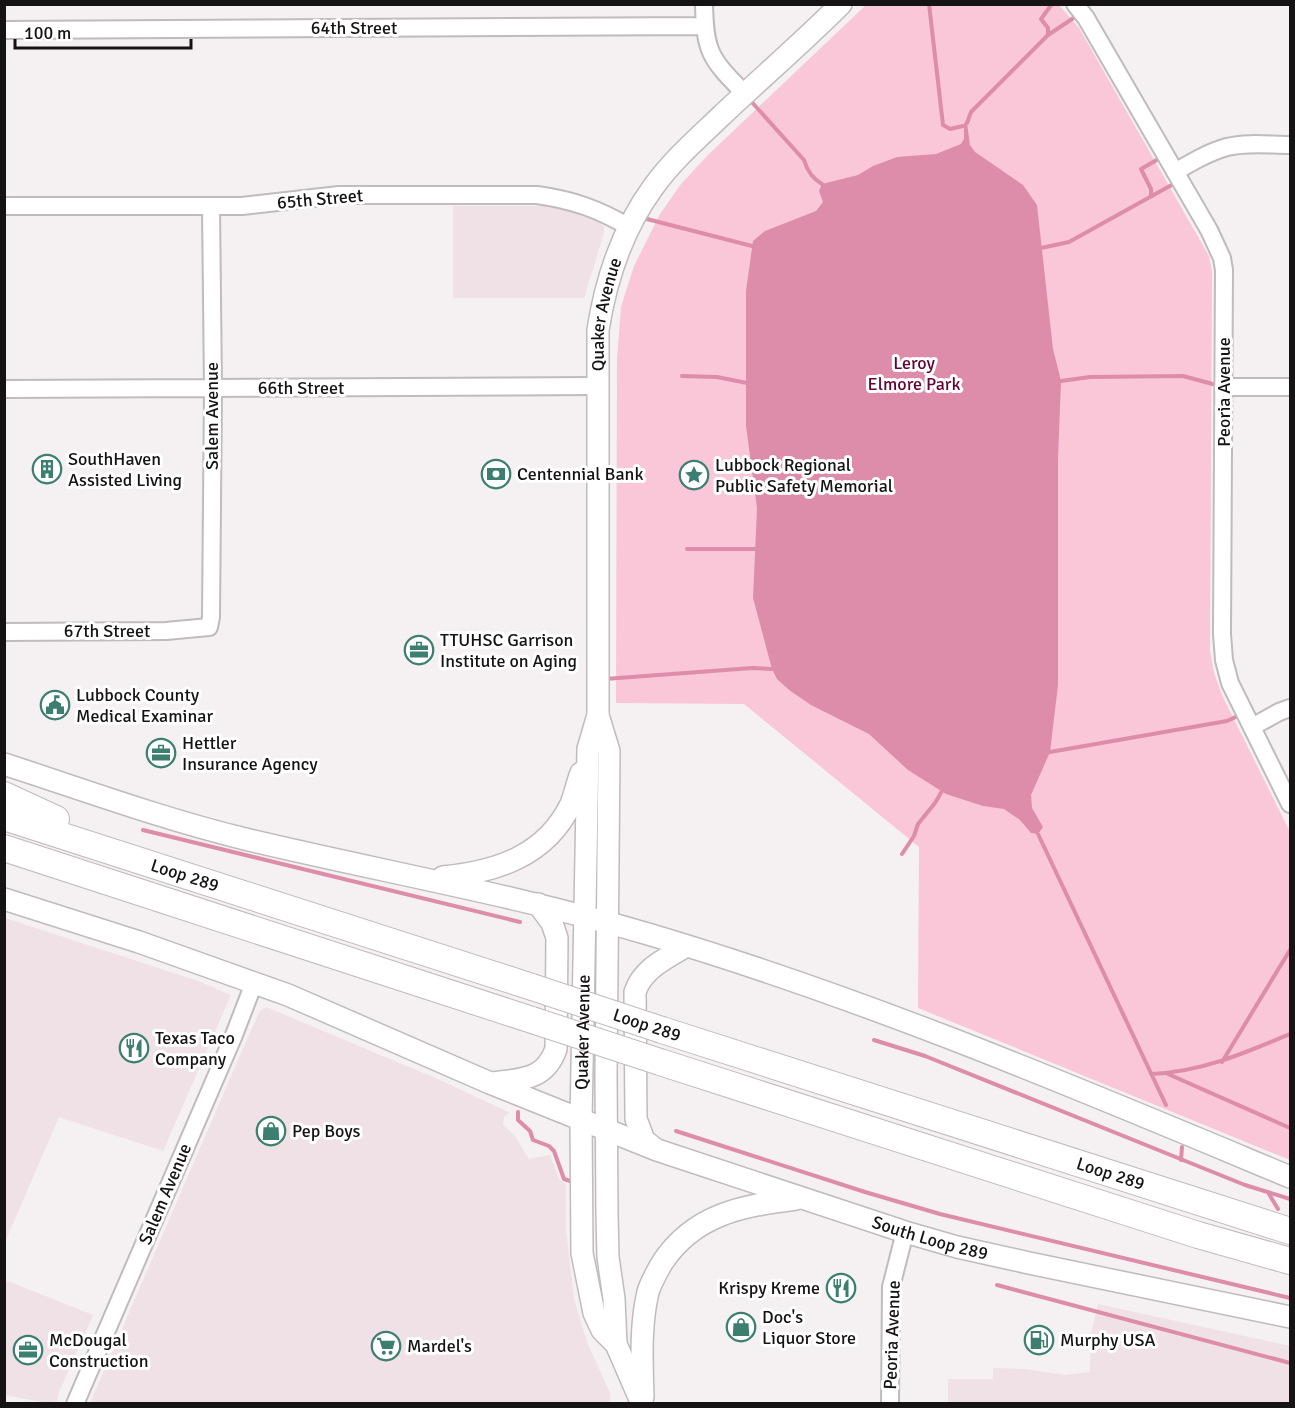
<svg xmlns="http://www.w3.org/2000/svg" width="1295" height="1408" viewBox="0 0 1295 1408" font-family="Signika,sans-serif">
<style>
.built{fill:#efe1e5}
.green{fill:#f9c7d7}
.water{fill:#dd8da9}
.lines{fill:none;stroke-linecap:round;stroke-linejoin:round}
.stream{stroke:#dd8da9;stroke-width:4}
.minor-casing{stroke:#c0bbbc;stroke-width:20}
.major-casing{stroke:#c0bbbc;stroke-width:24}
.highway-casing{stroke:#c0bbbc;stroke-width:28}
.minor{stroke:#fff;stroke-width:16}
.major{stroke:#fff;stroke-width:21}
.highway{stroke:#fff;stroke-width:26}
.highway-bridge-casing{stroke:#c0bbbc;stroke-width:28;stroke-linecap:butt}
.highway-bridge{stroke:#fff;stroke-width:26}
.labels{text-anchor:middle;stroke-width:6;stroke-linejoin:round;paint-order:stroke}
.street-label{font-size:18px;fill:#151313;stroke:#fff}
.park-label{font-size:18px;fill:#630035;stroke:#fff}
.poi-label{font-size:18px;fill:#151313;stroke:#fff;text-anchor:start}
</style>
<rect width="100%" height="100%" fill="#f5f0f1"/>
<path class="built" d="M453 206H551L582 214 600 222 604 227V233L584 298H453Z
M5 918 198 981 231 995 163 1151 59 1117 5 1242Z
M266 1007 440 1080 510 1113 504 1116 503 1125 514 1135 529 1159 550 1155 559 1179 566 1185V1230L574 1299 587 1342 610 1393V1403H90L251 1030 260 1011Z
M5 1280 93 1315 59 1392 57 1401 47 1403 5 1395Z
M1098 1304 1290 1346V1403H948V1379H993V1368L1024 1369 1065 1375 1090 1372 1091 1333Z"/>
<path class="green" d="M866 5H1059L1079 28 1209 256 1212 272 1210 651 1214 673 1222 695 1290 832V1160L918 1008 919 847 744 704 616 703 617 360 621 307 634 266 660 214 681 184 708 155Z"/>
<path class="water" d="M964 123H967L970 145 975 152 1023 185 1037 205 1053 349 1061 381 1058 458V685L1050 752 1031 795 1032 808 1043 827 1038 834 1031 833 1020 820 1004 809 983 806 946 794 908 770 869 734 811 705 789 690 777 679 772 669 753 598 757 508 746 426V291L753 241 765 231 816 211 823 202 819 191 822 184 858 175 873 166 897 157 936 154 961 144 964 139Z"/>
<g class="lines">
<path class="stream" d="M929 4 943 125 950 129 963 126
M1048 35V28L1041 19 1052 4
M749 99 804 160C807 170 813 179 822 184
M967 123 971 112 1048 35 1078 15
M1151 196V189L1141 169 1162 157
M643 218 752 246
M1041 248 1069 242 1177 182
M682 376 717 377 747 383
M1061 381 1090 377 1183 376 1220 386
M687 549H755
M605 679 752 668 772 669
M1050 752 1227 721 1242 714
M143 830 520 922
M1038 834 1166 1105
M902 854 914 836 918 824 935 803 942 791
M874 1040 925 1056 1245 1185 1290 1199
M1222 1062 1290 950
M1151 1074C1201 1072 1245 1053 1290 1034
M1168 1074 1290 1128
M518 1112V1120L530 1131 533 1140 549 1146 554 1151 564 1179 570 1181
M676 1131 865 1192 940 1214 1290 1298
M1181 1160 1182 1147
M1269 1194 1278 1209
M997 1285 1290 1363"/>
<g class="minor-casing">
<path id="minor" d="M704 4C705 54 711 59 745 94
M1075 4 1086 18 1209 230 1222 258 1224 270 1222 634 1224 660 1230 683 1290 804
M4 30 704 26
M1175 172C1192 162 1209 152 1227 147 1247 142 1270 145 1290 145
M4 206H242L339 195H537C573 200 598 209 629 227
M1224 387H1290
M4 389 597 386
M4 632 166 631 209 627 211 617 213 389 211 206
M1252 727 1279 712 1290 708
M75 1404 234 1035 254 983
M890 1404 891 1287 905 1232"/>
</g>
<g class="major-casing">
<g id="major">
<path d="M598 715 609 751 606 1076 607 1214 608 1257 614 1299 616 1344"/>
<path d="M4 764C84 790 163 819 245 839 379 871 516 895 648 934 868 999 1079 1089 1290 1177"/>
<path d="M443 877C496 872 546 856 571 804 575 794 577 783 581 773"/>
<path id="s1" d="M4 899 139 942 288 995 490 1083 657 1150 905 1232 957 1247 1029 1263 1290 1317"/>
<path d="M493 1083C522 1079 545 1080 556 1049L557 938 552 923 538 904"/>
<path d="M654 1148 644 1140 636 1119 635 992C643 968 666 959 686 946"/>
<path d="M643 1397C642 1362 640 1326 648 1292 651 1282 657 1272 662 1263 694 1214 742 1206 796 1199"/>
<path id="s2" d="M642 1404 616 1344 602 1330 594 1313 582 1253 581 1120 588 749 598 715V330C606 279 623 228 654 186 673 160 697 139 720 117 760 79 802 43 841 4"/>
</g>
</g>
<g class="highway-casing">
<g id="highway">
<path d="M4 795 56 819"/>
<path id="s3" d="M4 817 532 987"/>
<path d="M4 848 532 1020"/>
<path id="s4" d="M662 1030 1290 1231"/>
<path d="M660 1062 1198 1235 1290 1261"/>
</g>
</g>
<use href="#minor" class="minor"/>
<use href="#major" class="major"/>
<use href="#highway" class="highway"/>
<g class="highway-bridge-casing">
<path id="highway-bridge" d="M532 987 662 1030
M532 1020 660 1062"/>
</g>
<use href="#highway-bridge" class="highway-bridge"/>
</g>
<defs>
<g id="building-ring" transform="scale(1.5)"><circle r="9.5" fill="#fff" stroke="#3c7f70" stroke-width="1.5"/><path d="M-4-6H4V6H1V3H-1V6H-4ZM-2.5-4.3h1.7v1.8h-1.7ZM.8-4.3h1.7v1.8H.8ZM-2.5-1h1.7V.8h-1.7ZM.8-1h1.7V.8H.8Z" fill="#3c7f70"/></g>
<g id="bank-ring" transform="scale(1.5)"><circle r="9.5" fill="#fff" stroke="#3c7f70" stroke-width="1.5"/><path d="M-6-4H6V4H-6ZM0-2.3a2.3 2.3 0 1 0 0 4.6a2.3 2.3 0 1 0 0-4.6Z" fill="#3c7f70"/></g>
<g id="sight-ring" transform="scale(1.5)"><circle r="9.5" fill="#fff" stroke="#3c7f70" stroke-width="1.5"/><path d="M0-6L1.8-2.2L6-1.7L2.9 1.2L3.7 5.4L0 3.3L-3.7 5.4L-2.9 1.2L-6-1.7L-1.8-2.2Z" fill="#3c7f70"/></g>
<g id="office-ring" transform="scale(1.5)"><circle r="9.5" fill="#fff" stroke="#3c7f70" stroke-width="1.5"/><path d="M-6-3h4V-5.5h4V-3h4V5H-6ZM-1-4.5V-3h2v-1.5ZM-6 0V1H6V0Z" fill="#3c7f70"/></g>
<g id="civic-ring" transform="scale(1.5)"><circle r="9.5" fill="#fff" stroke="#3c7f70" stroke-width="1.5"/><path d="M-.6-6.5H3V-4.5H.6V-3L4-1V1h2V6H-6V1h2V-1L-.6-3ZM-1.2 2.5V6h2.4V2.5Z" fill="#3c7f70"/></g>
<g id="restaurant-ring" transform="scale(1.5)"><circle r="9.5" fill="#fff" stroke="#3c7f70" stroke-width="1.5"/><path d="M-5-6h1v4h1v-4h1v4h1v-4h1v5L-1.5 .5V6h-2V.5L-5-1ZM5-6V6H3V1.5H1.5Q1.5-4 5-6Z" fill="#3c7f70"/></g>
<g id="shop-ring" transform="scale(1.5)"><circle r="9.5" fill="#fff" stroke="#3c7f70" stroke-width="1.5"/><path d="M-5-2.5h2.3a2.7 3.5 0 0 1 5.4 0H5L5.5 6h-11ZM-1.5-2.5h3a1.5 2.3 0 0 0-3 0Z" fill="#3c7f70"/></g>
<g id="fuel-ring" transform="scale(1.5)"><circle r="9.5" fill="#fff" stroke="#3c7f70" stroke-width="1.5"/><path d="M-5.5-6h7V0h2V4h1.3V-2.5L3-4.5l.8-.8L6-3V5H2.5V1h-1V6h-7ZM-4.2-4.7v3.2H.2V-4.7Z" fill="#3c7f70"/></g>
<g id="supermarket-ring" transform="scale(1.5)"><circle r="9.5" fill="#fff" stroke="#3c7f70" stroke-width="1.5"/><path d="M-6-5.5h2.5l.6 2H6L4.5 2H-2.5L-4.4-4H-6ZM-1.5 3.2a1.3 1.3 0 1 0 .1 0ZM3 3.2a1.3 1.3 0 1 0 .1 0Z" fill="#3c7f70"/></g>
</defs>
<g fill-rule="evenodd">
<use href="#building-ring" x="47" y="469"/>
<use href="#bank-ring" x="496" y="474"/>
<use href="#sight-ring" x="694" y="475"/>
<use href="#office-ring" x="419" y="650"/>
<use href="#civic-ring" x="55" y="705"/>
<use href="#office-ring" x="161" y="753"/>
<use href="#restaurant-ring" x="134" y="1048"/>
<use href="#shop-ring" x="271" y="1131"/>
<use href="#restaurant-ring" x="841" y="1288"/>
<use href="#shop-ring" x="741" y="1327"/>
<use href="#fuel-ring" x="1039" y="1340"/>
<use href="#supermarket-ring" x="386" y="1346"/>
<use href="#office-ring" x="28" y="1350"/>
</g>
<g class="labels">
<g class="street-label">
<text x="354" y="34">64th Street</text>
<text transform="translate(320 199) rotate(-5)" y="6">65th Street</text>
<text dy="6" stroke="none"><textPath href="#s2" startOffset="1106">Quaker Avenue</textPath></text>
<text x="301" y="394">66th Street</text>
<text transform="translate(1224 392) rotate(-90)" y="6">Peoria Avenue</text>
<text transform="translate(212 416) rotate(-90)" y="6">Salem Avenue</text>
<text x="107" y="637">67th Street</text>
<text dy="6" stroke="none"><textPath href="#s3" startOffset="190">Loop 289</textPath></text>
<text transform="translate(647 1025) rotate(18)" y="6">Loop 289</text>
<text dy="6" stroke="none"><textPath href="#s2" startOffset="386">Quaker Avenue</textPath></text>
<text dy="6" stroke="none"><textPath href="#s4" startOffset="471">Loop 289</textPath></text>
<text transform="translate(165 1194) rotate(-67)" y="6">Salem Avenue</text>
<text dy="6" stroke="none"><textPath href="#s1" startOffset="987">South Loop 289</textPath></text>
<text transform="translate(892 1335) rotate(-88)" y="6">Peoria Avenue</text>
</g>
<g class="park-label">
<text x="914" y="369">Leroy<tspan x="914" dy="21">Elmore Park</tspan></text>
</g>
<g class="poi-label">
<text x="68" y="465">SouthHaven<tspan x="68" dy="21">Assisted Living</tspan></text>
<text x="715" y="471">Lubbock Regional<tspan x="715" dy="21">Public Safety Memorial</tspan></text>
<text x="517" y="480">Centennial Bank</text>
<text x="440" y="646">TTUHSC Garrison<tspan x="440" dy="21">Institute on Aging</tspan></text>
<text x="76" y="701">Lubbock County<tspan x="76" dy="21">Medical Examinar</tspan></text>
<text x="182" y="749">Hettler<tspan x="182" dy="21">Insurance Agency</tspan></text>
<text x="155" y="1044">Texas Taco<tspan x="155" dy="21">Company</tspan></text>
<text x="292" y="1137">Pep Boys</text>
<text x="820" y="1294" text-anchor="end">Krispy Kreme</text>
<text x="762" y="1323">Doc's<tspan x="762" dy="21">Liquor Store</tspan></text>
<text x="49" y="1346">McDougal<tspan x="49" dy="21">Construction</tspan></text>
<text x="1060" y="1346">Murphy USA</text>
<text x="407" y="1352">Mardel's</text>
</g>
</g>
<rect width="1295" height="1408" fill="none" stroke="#151313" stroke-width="12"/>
<path d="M15 39v9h176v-9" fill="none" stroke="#151313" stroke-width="3"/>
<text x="24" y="39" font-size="18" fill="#151313" stroke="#ffffff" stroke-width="4.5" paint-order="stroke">100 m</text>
</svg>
